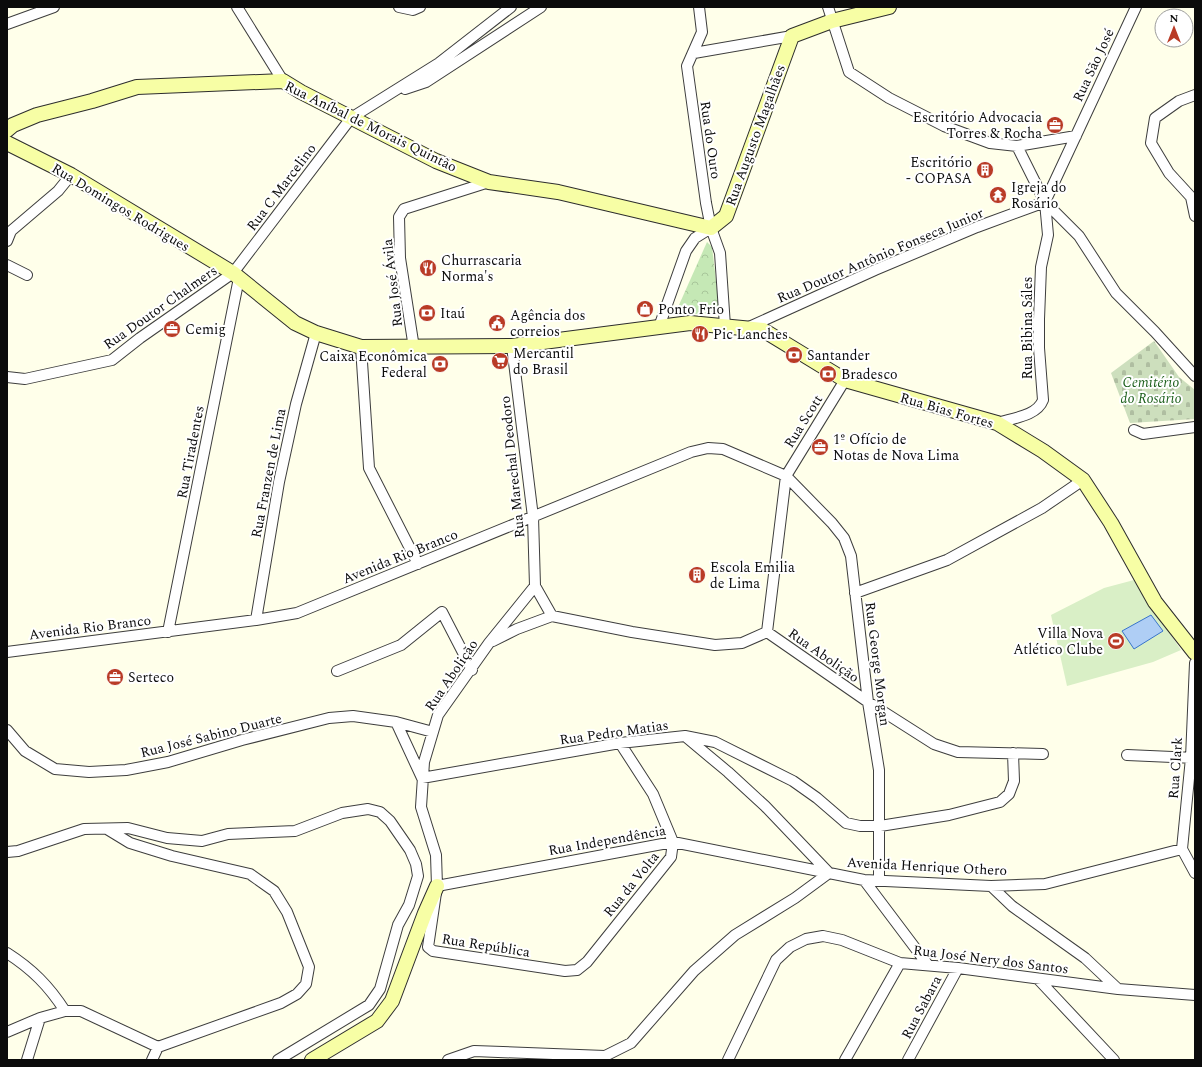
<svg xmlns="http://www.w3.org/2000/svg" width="1202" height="1067" viewBox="0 0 1202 1067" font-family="Spectral,serif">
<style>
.cemetery{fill:url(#cemetery-stones)}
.park{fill:url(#park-crowns)}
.pitch{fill:#d9efc6}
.water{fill:#afcef5;stroke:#3774cb}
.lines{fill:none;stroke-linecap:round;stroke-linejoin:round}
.street-casing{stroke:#3e3e3e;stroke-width:12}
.secondary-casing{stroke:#2d2d2d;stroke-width:16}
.street{stroke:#fff;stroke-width:10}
.secondary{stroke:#f7fea5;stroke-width:14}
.labels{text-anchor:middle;stroke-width:4;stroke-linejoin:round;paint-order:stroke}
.street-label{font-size:14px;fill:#0b0b0b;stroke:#fff}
.poi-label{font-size:14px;fill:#0b0b0b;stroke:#fff;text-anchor:start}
.park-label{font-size:14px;font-style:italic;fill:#1e611d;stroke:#fff}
</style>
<defs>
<pattern id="cemetery-stones" width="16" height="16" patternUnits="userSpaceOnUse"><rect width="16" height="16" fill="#cddfbd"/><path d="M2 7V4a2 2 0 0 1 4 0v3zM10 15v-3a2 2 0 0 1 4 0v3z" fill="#afbea1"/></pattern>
<pattern id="park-crowns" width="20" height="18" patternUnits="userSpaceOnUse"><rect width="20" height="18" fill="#c5e8b5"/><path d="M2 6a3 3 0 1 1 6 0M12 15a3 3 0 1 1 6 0" fill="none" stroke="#a8c69a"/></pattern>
</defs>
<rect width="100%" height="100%" fill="#ffffea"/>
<path class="cemetery" d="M1154 341 1179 377 1195 390V419L1130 423 1111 373Z"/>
<path class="park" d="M707 242 712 247 720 314H675Z"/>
<path class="pitch" d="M1134 580 1181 650 1153 662 1067 686 1051 615 1104 588Z"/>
<path class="water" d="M1151 615 1163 631 1134 649 1122 631Z"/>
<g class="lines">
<g class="street-casing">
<path id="street" d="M237 7 283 81
M399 7 413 10 420 7
M699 7 702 32 687 66 706 203 711 228 720 253 725 326
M828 7 849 72 889 98 944 126 990 143 1017 146 1076 136
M7 24 54 7
M694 53 792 36
M405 89 426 82 541 7
M1195 95 1179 101 1155 118 1151 143 1169 173 1191 197 1195 216
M1017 146 1045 202 1079 236 1116 293 1155 332 1195 376
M1045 202 1136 7
M7 241 11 231 58 191 71 175
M7 265 27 275
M659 327 686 251 695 238 711 228
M749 327 875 270 977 227 1045 202
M512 346 533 517 535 586 552 616
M361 347 369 468 418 564
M414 348 400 258 399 217 404 209 489 182
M7 377 25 379 112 360 140 338 233 273 351 118 439 63 511 7
M997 423C1013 418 1037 416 1043 400L1039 348V319L1041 267 1048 235 1045 202
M1134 430 1143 434 1195 427
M535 586 489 643 438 715 424 762 421 807 436 855 437 886 428 947 433 951 565 971 577 970 587 962 671 857 673 842 653 794 620 743
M855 593 947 560 1042 508 1083 480
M256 620 279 482 296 404 316 333
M168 632 239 278
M767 632 868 702 934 744 958 752 1043 754
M493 641 517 629 552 616 632 632 715 645 742 643 767 632 786 476 845 380
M7 652 256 620 297 613 691 452 708 448 723 449 786 476 832 523 844 538 851 556 868 702 879 770V880
M1195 663 1191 758 1182 849 1195 873
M337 671 401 645 442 612 472 670
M396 722 422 778 620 743 685 736 715 742 793 781 817 798 846 823 860 826H880L949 815 1000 802 1009 794 1014 781 1013 753
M7 730 25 751 55 769 89 772 126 770 168 762 242 740 329 718 353 716 396 722 433 732
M686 737 728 772 765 806 829 873
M1127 755 1195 758
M107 829 130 843 172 856 250 874 274 891 287 912 309 967 306 984 297 994 281 1003 158 1047
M7 852 18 851 84 829 128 828 167 838 202 841 228 834 295 831 342 813 368 809 380 812 390 821 410 850 416 864 418 876 409 905 398 925 380 989 369 1005 278 1060
M864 880 928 965
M437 886 673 842 829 873
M991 886 1012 906 1085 958 1118 989
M7 953C32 969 49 986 65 1011
M1038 979 1114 1060
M7 1032 40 1018 65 1011H81L158 1047 152 1060
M27 1060 40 1018
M448 1060 474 1051 605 1056 631 1043 694 971 735 935 795 898 829 873 864 880 991 886 1045 884 1182 849
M728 1060 776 960 790 947 806 939 823 936 842 940 900 963 958 968 1118 989 1195 995
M845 1060 900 963
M908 1060 958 968"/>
</g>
<g class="secondary-casing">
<path id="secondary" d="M7 130 13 125 37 115 92 101 137 87 283 81 301 92 436 161 489 182 558 192 711 228 726 216 792 36 832 21 889 7
M7 143 71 175 233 273 295 323 316 333 361 347 512 346 690 323 763 330 845 380 997 423 1043 451 1083 480 1111 523 1155 602 1195 653
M312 1060 377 1021 392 1001 425 913 437 886"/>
</g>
<use href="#street" class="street"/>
<use href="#secondary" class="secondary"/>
</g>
<defs>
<g id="office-disc" transform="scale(0.9)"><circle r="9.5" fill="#b93b26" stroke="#fff"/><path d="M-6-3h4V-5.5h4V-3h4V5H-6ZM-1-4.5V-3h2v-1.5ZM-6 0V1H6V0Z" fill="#fff"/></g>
<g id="building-disc" transform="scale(0.9)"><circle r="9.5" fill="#b93b26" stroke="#fff"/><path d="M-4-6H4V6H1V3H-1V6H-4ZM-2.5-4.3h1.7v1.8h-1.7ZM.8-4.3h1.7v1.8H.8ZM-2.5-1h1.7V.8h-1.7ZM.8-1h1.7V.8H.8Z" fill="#fff"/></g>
<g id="temple-disc" transform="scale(0.9)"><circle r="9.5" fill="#b93b26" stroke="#fff"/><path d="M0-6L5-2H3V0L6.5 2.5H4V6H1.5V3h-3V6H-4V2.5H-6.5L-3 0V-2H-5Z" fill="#fff"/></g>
<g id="restaurant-disc" transform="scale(0.9)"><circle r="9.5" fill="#b93b26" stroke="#fff"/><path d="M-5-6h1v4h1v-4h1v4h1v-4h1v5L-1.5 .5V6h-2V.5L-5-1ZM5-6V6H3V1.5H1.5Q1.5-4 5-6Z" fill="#fff"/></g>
<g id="shop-disc" transform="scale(0.9)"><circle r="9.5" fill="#b93b26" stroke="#fff"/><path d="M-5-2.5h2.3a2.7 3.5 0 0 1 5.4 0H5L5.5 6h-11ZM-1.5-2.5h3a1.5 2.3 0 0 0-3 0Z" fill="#fff"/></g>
<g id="bank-disc" transform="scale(0.9)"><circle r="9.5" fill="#b93b26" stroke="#fff"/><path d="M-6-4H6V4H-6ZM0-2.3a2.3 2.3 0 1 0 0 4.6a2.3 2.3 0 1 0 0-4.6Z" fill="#fff"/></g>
<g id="civic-disc" transform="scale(0.9)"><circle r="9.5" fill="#b93b26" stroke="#fff"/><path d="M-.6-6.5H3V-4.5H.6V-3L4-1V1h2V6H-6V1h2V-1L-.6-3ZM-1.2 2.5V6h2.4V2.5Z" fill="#fff"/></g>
<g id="supermarket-disc" transform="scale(0.9)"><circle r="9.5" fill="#b93b26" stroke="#fff"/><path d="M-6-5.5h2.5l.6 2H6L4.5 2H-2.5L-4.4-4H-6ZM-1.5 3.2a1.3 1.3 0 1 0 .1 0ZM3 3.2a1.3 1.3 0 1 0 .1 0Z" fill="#fff"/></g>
<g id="stadium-disc" transform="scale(0.9)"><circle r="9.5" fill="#b93b26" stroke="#fff"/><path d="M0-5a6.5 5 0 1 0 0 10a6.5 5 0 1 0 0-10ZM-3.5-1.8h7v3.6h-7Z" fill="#fff"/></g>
</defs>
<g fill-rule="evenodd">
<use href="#office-disc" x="1055" y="125"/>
<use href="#building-disc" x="985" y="170"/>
<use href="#temple-disc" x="998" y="195"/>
<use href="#restaurant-disc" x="428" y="268"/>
<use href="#shop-disc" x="645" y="309"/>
<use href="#bank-disc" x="427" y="313"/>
<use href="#civic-disc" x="497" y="323"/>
<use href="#office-disc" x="172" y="329"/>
<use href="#restaurant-disc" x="700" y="334"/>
<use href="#bank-disc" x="794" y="355"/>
<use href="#supermarket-disc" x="500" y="361"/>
<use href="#bank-disc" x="440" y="364"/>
<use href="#bank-disc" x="828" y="374"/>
<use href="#office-disc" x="820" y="447"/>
<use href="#building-disc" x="697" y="575"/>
<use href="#stadium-disc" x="1116" y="641"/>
<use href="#office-disc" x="115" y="677"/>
</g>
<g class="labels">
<g class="street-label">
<text transform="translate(1093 65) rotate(-65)" y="5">Rua São José</text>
<text transform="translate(371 126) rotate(26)" y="5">Rua Aníbal de Morais Quintão</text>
<text transform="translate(755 135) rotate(-70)" y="5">Rua Augusto Magalhães</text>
<text transform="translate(711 140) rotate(82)" y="5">Rua do Ouro</text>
<text transform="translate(281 187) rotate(-53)" y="5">Rua C Marcelino</text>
<text transform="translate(121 207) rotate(31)" y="5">Rua Domingos Rodrigues</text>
<text transform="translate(880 255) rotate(-23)" y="5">Rua Doutor Antônio Fonseca Junior</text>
<text transform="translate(392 283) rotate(-97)" y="5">Rua José Ávila</text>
<text transform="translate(160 307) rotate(-35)" y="5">Rua Doutor Chalmers</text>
<text transform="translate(1027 328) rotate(-90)" y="5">Rua Bibina Sáles</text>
<text transform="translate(947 410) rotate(16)" y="5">Rua Bias Fortes</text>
<text transform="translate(803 421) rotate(-58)" y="5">Rua Scott</text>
<text transform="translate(190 452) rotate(-79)" y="5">Rua Tiradentes</text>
<text transform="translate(512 467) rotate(-96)" y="5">Rua Marechal Deodoro</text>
<text transform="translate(268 473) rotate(-79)" y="5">Rua Franzen de Lima</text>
<text transform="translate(400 556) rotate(-22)" y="5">Avenida Rio Branco</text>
<text transform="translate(90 627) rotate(-7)" y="5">Avenida Rio Branco</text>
<text transform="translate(824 655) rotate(35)" y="5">Rua Abolição</text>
<text transform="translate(878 664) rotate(83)" y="5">Rua George Morgan</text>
<text transform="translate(451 675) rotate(-56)" y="5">Rua Abolição</text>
<text transform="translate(614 732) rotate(-8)" y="5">Rua Pedro Matias</text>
<text transform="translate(211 735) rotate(-14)" y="5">Rua José Sabino Duarte</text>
<text transform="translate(1175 768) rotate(-86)" y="5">Rua Clark</text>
<text transform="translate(607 840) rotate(-10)" y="5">Rua Independência</text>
<text transform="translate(927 866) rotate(3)" y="5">Avenida Henrique Othero</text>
<text transform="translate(631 884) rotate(-51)" y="5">Rua da Volta</text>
<text transform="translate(486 945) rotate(9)" y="5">Rua República</text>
<text transform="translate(991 959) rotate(7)" y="5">Rua José Nery dos Santos</text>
<text transform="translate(921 1007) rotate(-62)" y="5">Rua Sabara</text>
</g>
<g class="poi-label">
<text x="1042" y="122" text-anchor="end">Escritório Advocacia<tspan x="1042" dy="16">Torres &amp; Rocha</tspan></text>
<text x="972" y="167" text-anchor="end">Escritório<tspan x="972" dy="16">- COPASA</tspan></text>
<text x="1011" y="192">Igreja do<tspan x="1011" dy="16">Rosário</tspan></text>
<text x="441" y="265">Churrascaria<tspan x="441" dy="16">Norma's</tspan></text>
<text x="658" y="314">Ponto Frio</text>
<text x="440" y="318">Itaú</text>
<text x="510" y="320">Agência dos<tspan x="510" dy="16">correios</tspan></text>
<text x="185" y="334">Cemig</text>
<text x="713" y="339">Pic Lanches</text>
<text x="513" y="358">Mercantil<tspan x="513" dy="16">do Brasil</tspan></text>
<text x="807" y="360">Santander</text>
<text x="427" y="361" text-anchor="end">Caixa Econômica<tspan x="427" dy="16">Federal</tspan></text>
<text x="841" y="379">Bradesco</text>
<text x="833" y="444">1º Ofício de<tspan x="833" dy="16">Notas de Nova Lima</tspan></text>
<text x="710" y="572">Escola Emilia<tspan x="710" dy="16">de Lima</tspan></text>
<text x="1103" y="638" text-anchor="end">Villa Nova<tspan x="1103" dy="16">Atlético Clube</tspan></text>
<text x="128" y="682">Serteco</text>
</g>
<g class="park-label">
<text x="1151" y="387">Cemitério<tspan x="1151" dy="16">do Rosário</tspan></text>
</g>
</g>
<rect width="1202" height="1067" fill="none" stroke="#0b0b0b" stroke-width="16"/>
<g transform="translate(1174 28)"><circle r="19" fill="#ffffff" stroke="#9d9d9d"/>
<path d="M0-3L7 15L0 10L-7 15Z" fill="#b93b26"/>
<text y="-6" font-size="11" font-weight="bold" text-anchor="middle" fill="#0b0b0b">N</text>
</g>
</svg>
